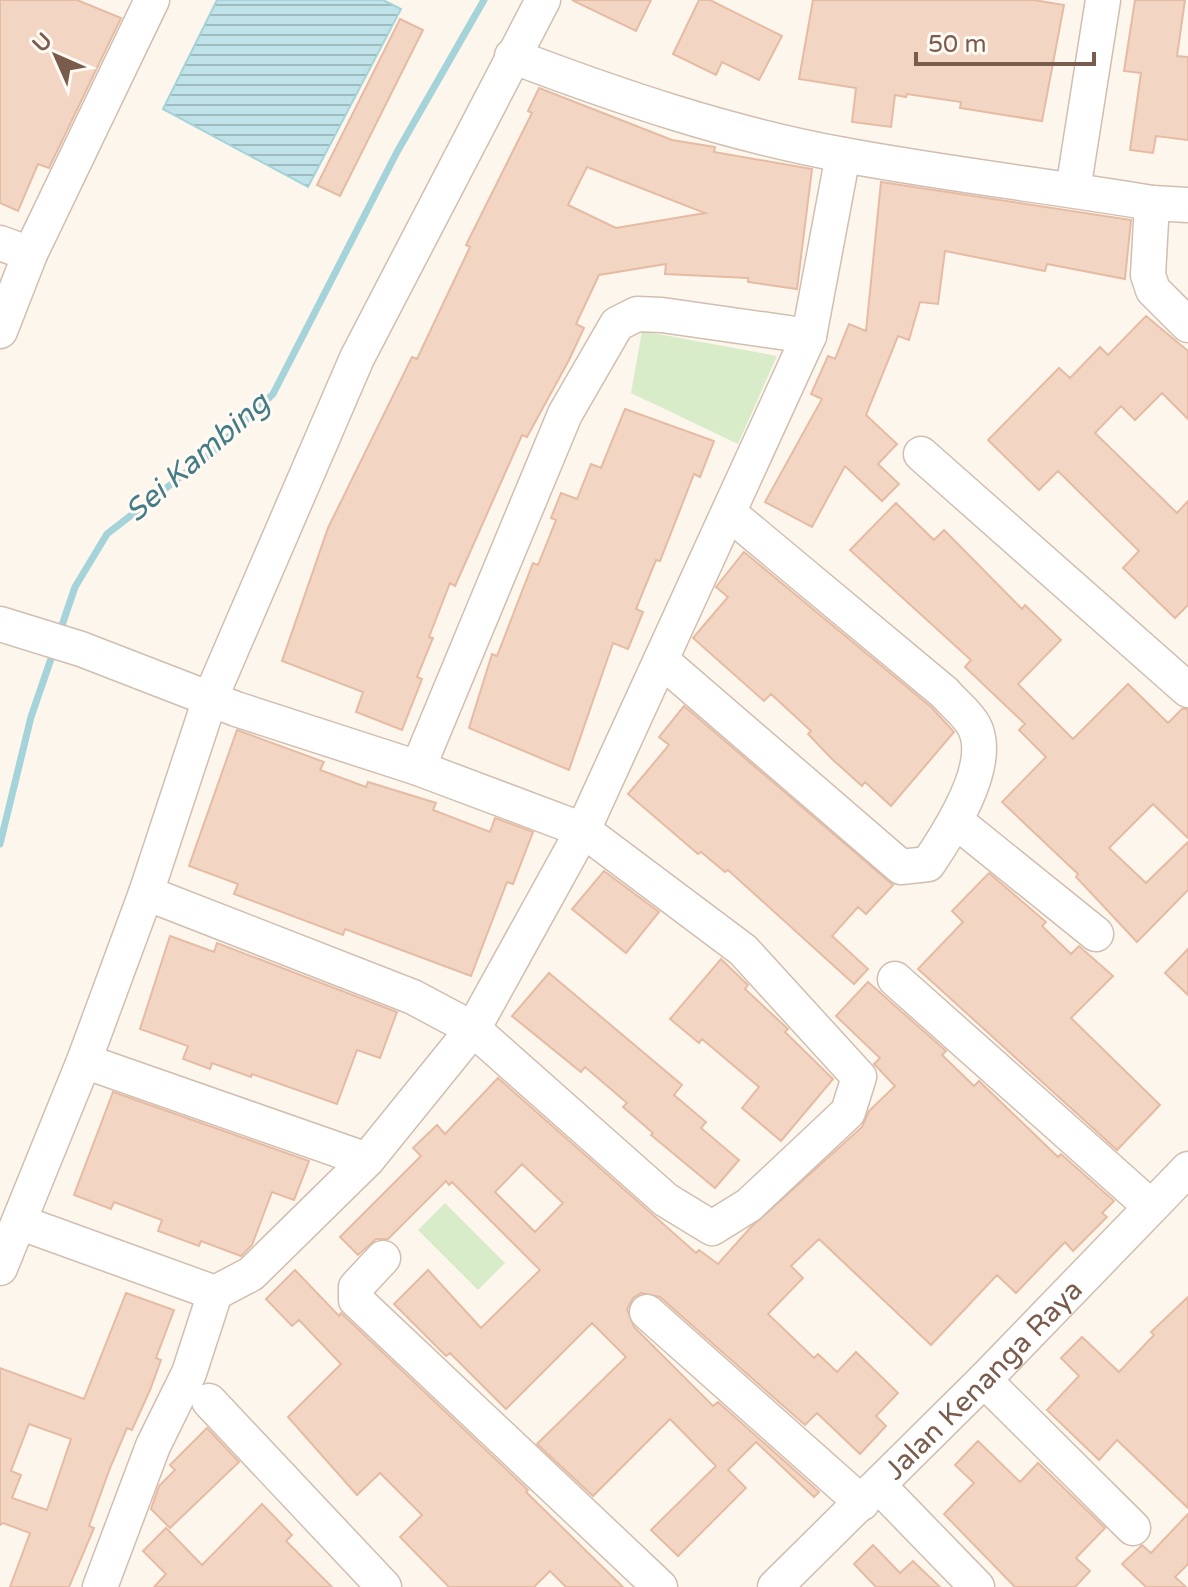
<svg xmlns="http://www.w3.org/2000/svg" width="1188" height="1587" viewBox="0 0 1188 1587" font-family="'Varela Round',sans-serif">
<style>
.green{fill:#d8ecc9}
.water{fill:url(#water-rules);stroke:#a5d3da;stroke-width:2}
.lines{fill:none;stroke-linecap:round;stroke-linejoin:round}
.stream{stroke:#a5d3da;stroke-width:7}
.building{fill:#f3d5c3;stroke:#e6bba3;stroke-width:2;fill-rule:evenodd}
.minor-casing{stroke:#d1beb0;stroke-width:37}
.minor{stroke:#fff;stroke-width:34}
.labels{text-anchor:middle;stroke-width:6;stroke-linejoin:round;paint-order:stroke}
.street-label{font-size:28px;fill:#7a5c4d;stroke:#fffaf3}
.water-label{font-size:30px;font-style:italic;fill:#437c86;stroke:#fffaf3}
</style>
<defs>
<pattern id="water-rules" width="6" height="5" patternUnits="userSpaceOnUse" patternTransform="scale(2)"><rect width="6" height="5" fill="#bfe3e8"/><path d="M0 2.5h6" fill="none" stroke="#a0bbbe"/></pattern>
</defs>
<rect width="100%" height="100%" fill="#fdf6ec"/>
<path class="green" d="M642 331 777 356 738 444 631 393Z
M445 1203 505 1263 478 1290 418 1230Z"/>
<path class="water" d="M217 0H383L401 9 308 187 163 109Z"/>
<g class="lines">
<path class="stream" d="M59 634 75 587 107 534 215 450 273 394 397 152 484 0
M0 844 31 717 54 650"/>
</g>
<path class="building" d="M0 0H77L121 18 49 168 38 164 18 211 0 203Z
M572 0H651L636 31Z
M699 0H710L782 36 759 80 722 62 716 75 673 54Z
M813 0H1034L1064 5 1042 121 960 108 961 102 907 94 906 97 895 95 891 127 852 122 856 88 799 79Z
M1135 0H1185L1177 56 1188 57V140L1156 136 1153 153 1130 150 1141 73 1124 71Z
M400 19 423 30 340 196 317 185Z
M539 88 672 140 715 147 714 152 812 169 797 289 748 282V278L665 274 666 264 599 275 576 324 584 328 569 360 527 437 522 435 455 586 450 583 429 637 433 638 417 677 422 679 402 730 356 712 363 692 282 661 328 528 412 357 417 359 442 306 470 247 466 245 532 113 528 111ZM587 167 705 213 616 228 568 205Z
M881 182 1131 220 1125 279 1047 264 1045 271 945 251 938 304 920 302 909 340 898 336 866 415 897 444 878 464 899 484 882 501 845 466 812 527 765 502 822 399 811 394 828 356 835 359 849 324 866 331Z
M1146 316 1188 351V419L1162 393 1135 420 1121 406 1095 433 1177 513 1188 501V605L1175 618 1123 568 1139 551 1058 471 1039 490 988 440 1059 368 1070 378 1100 347 1108 355Z
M625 409 714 441 700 477 694 474 660 561 656 560 636 609 643 612 628 649 613 643 569 770 469 728 492 654 497 656 533 563 538 565 556 520 551 518 561 493 577 499 591 464 601 468Z
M896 503 934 540 944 530 1022 609 1025 605 1061 640 1018 684 1073 739 1128 684 1168 723 1182 709H1188V838L1153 804 1109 848 1146 883 1188 842V890L1137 942 1076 877 1078 874 1002 802 1046 757 1019 730 1025 724 965 667 971 660 850 550Z
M744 552 931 707 954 732 891 806 865 782 862 786 832 759 808 734 811 731 771 694 764 701 693 638 728 597 716 587Z
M684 706 893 885 866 914 858 907 832 936 868 969 854 984 728 870 725 872 701 852 698 854 628 794 669 745 659 737Z
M237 730 324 762 320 770 366 787 368 782 436 803 433 810 490 832 495 818 533 832 513 884 507 882 471 976 345 929 343 935 234 894 238 884 189 866Z
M604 871 659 912 626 953 572 909Z
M989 873 1046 922 1042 926 1071 954 1079 946 1113 976 1071 1018 1160 1105 1117 1150 918 969 963 922 952 911Z
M170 936 214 952 217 943 397 1012 380 1058 357 1050 337 1104 252 1074 251 1077 212 1063 210 1069 183 1059 188 1046 140 1029Z
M1188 949V995L1165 973Z
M721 959 748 985 745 989 788 1029 785 1032 833 1079 781 1141 742 1108 759 1087 702 1039 699 1043 670 1019Z
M549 973 682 1085 674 1095 706 1122 701 1128 739 1160 715 1188 651 1135 653 1133 623 1107 627 1103 585 1067 581 1072 512 1016Z
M868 982 946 1051 942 1055 974 1086 979 1081 1058 1157 1061 1154 1114 1201 1102 1213 1107 1217 1073 1251 1065 1242 1016 1293 997 1275 931 1345 819 1239 791 1266 803 1278 768 1314 814 1358 818 1354 837 1372 856 1352 898 1393 876 1416 886 1426 860 1454 817 1413 805 1425 660 1297 641 1293 633 1298 627 1309 634 1327 713 1406 718 1402 819 1492 814 1497 756 1442 728 1470 746 1488 678 1556 651 1530 716 1466 670 1419 593 1496 537 1444 626 1357 592 1323 506 1409 450 1353 446 1356 394 1304 428 1270 481 1328 540 1270 452 1182 449 1185 446 1181 388 1239H376L358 1255 340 1237 421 1156 413 1148 437 1125 445 1134 498 1078 696 1253 699 1250 718 1264 751 1227 862 1127 869 1111 895 1086 874 1064 880 1058 836 1016ZM522 1164 563 1203 535 1232 495 1192Z
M113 1092 309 1161 294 1200 272 1192 252 1245 241 1256 201 1241 199 1246 158 1231 162 1220 114 1202 111 1209 74 1195Z
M295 1270 339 1316 341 1313 528 1490 526 1492 623 1587H566L550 1571 534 1587H449L400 1537 422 1515 380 1473 357 1495 288 1417 341 1364 299 1320 292 1326 266 1299Z
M126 1293 174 1310 156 1358 161 1360 150 1390 132 1430 127 1428 110 1468 89 1526 94 1528 69 1587H10L30 1533 3 1523 0 1525V1368L84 1399ZM29 1424 71 1439 47 1510 12 1498 21 1475 11 1471Z
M1188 1297V1508L1117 1440 1099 1460 1047 1410 1079 1376 1061 1358 1082 1337 1119 1372 1154 1335 1151 1332Z
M207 1428 239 1462 170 1528 151 1509 159 1486 175 1470 170 1465Z
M978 1441 1020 1482 1038 1463 1105 1528 1076 1558 1090 1571 1075 1587H1015L944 1514 974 1483 955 1465Z
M262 1504 292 1535 286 1541 332 1587H154L166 1574 143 1551 166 1528 202 1565Z
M1188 1514V1564L1175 1577 1186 1587H1146L1122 1564 1142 1545 1151 1553Z
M873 1545 900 1573 913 1561 940 1587H876L854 1564Z"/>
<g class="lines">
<g class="minor-casing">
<g id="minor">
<path d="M512 56C620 97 729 134 844 155 946 174 1050 186 1152 203L1188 205"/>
<path d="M1073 190 1103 0"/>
<path d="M1152 203 1148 275 1153 290 1188 325"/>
<path d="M0 243 30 254"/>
<path d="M0 331 30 254 152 0"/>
<path d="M921 454 1188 690"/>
<path d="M0 624 81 649 236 709 418 768 583 830 743 950 859 1077 848 1112 749 1205 712 1228 666 1200 473 1029 413 997 146 893"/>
<path d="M661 660 901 867 928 864C949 833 994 764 974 726 968 714 953 703 945 693L729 513"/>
<path d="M418 768 565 414 617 324 637 314 662 315 809 336"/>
<path d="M957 822 1096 934"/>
<path d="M895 979 1150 1206"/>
<path d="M84 1061 367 1160"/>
<path d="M19 1222 215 1293 251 1274 367 1160 473 1029 583 830 809 336 843 155"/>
<path d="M383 1258 356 1287V1300L660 1587"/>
<path d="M0 1268 84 1061 146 893 210 699 357 358 543 0"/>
<path d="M647 1312 862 1503"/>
<path d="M984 1380 1133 1528"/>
<path d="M209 1401 384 1587"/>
<path d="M879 1486 977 1587"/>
<path d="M100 1587 153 1446 189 1373 215 1293"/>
<path id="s1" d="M775 1587 984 1380 1188 1169"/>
</g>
</g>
<use href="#minor" class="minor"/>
</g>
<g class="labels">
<g class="street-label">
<text dy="10" stroke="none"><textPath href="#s1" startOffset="294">Jalan Kenanga Raya</textPath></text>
</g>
<g class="water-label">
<text transform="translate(197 457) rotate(-41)" y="10">Sei Kambing</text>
</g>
</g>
<g transform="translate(56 56) rotate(315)" stroke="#fffaf3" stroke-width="6" paint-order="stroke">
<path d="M0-6L14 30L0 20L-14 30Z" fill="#7a5c4d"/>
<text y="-12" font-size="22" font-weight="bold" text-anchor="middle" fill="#7a5c4d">U</text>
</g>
<path d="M916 52v12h178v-12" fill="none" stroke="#7a5c4d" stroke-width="4"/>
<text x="928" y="52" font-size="24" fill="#7a5c4d" stroke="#fffaf3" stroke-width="6" paint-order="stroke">50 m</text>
</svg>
